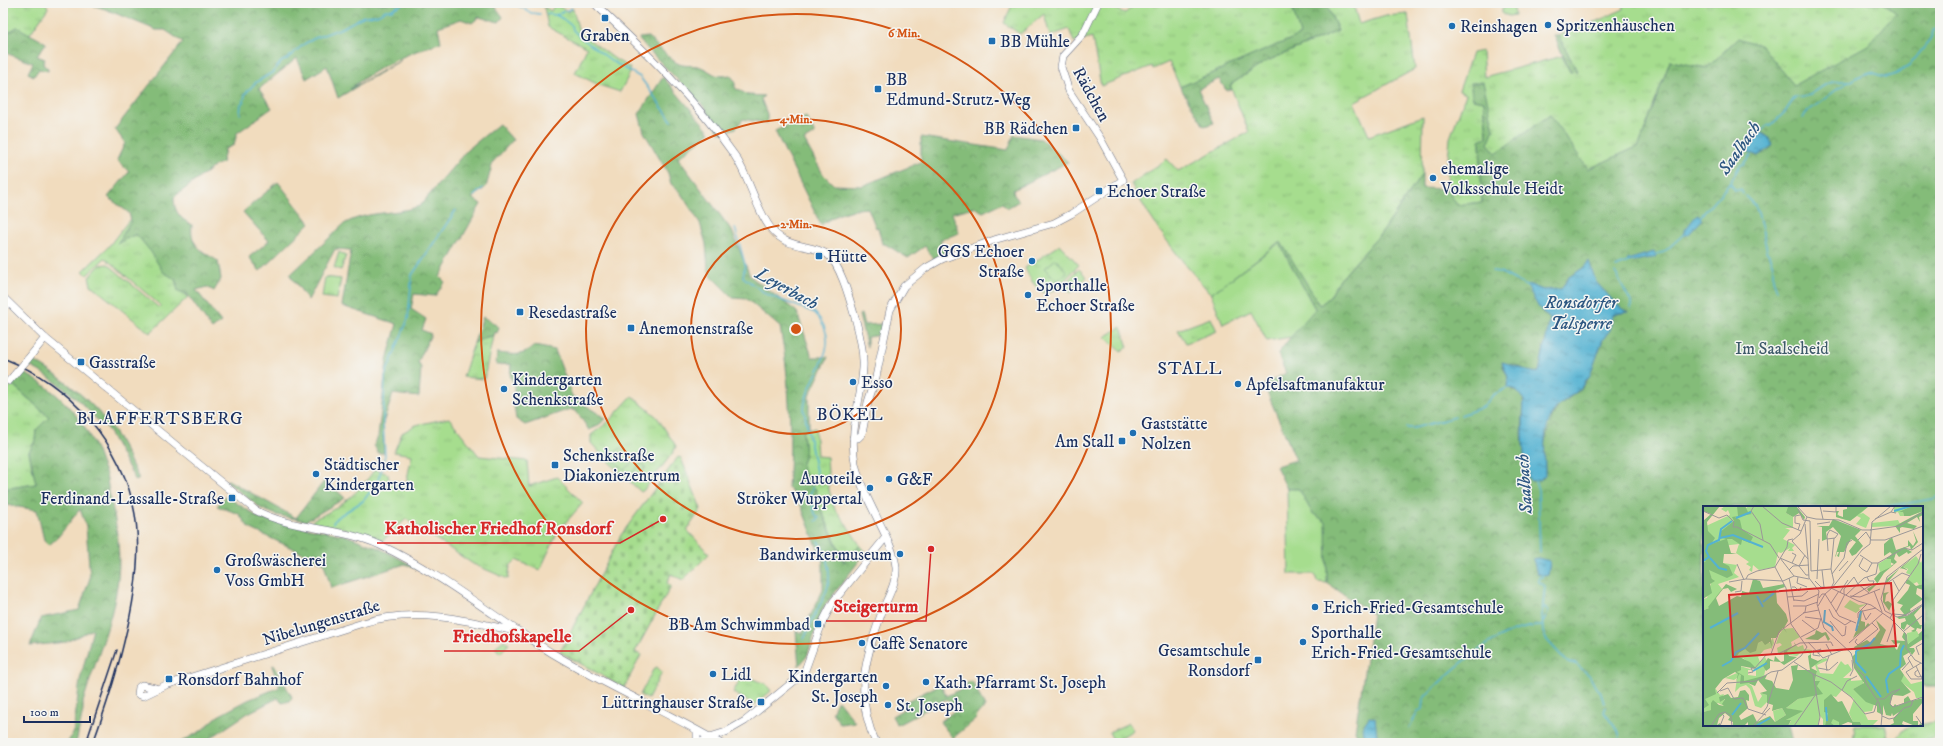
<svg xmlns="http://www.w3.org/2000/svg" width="1943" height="746" viewBox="0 0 1943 746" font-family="'IM FELL DW Pica',serif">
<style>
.grass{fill:url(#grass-tufts);stroke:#608676}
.forest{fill:url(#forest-crowns);stroke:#50766c;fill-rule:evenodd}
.cemetery{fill:url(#cemetery-stones);stroke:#608676}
.garden{fill:#a6dd8e;stroke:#608676}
.water{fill:url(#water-ripples);stroke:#387098}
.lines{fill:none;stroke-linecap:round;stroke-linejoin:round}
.stream{stroke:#54b2d2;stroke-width:1.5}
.tertiary-casing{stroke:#666c80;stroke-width:8}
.secondary-casing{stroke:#666c80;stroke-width:8}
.tertiary{stroke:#fff;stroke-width:7}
.secondary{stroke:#fff;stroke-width:7}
.rail{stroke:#1b2f5e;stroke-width:1.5}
.tertiary-bridge-casing{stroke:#666c80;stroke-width:8;stroke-linecap:butt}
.tertiary-bridge{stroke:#fff;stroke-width:7}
.ring{fill:none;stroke:#d45514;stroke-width:2}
.poi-dot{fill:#1f6fb2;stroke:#f6f6f2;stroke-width:1.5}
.labels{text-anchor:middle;stroke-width:3;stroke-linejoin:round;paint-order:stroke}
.poi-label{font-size:17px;fill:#1b2f5e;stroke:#f6f6f2;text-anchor:start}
.street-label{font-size:17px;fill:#1b2f5e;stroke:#f6f6f2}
.park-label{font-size:17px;fill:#3e5a6a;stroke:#f6f6f2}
.water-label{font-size:18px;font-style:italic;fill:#2c5681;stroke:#f6f6f2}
.neighbourhood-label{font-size:18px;letter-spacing:1px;fill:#1b2f5e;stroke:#f6f6f2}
.inset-river{fill:none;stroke:#54b2d2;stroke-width:2}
.inset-road{fill:none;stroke:#9b9798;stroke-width:1}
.view{fill:#d62828;fill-opacity:0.15;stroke:#d62828;stroke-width:2}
.inset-edge{fill:none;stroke:#1b2f5e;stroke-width:2}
.centre{fill:#d45514;stroke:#f6f6f2;stroke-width:2}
.ring-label{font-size:12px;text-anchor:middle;font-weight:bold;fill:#d45514;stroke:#f6f6f2;stroke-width:3;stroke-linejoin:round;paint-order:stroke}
.leader{fill:none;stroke:#d62828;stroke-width:1.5}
.callout-dot{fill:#d62828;stroke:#f6f6f2;stroke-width:1.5}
.callout-label{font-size:18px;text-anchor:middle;font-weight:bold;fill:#d62828;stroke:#f6f6f2;stroke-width:3;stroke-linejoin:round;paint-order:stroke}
</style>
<defs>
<pattern id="grass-tufts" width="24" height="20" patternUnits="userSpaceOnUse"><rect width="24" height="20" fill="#a6dd8e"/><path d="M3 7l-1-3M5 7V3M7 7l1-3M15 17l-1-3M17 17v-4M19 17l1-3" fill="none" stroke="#8ebe7d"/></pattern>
<pattern id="forest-crowns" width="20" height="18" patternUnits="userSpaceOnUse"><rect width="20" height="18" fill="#84bc79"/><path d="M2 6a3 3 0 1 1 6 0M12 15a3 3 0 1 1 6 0" fill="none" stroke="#6b9966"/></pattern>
<pattern id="cemetery-stones" width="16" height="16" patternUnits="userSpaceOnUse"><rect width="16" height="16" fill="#a6dd8e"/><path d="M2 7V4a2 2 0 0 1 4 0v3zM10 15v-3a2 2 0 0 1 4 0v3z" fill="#8ebe7d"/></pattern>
<pattern id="water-ripples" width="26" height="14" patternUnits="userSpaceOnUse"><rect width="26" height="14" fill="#54b2d2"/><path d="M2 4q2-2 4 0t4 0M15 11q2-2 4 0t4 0" fill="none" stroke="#4591ae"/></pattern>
</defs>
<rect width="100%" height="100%" fill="#f6f6f2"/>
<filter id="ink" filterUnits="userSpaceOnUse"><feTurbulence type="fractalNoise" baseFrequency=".025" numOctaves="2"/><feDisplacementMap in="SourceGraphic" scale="8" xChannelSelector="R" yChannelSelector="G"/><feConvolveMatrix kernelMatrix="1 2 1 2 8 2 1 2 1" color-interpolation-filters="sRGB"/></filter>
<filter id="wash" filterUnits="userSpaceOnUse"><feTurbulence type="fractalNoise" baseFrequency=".012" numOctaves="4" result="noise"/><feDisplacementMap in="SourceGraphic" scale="16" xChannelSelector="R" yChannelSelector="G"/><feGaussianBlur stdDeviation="0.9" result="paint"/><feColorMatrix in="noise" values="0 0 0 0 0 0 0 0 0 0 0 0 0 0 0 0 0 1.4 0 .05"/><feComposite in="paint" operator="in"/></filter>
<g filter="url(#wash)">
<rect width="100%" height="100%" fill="#f1dcbe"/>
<path class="grass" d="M5 3H46L48 8 29 35 17 27 3 36V5Z
M1013 3H1089L1094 6 1102 3 1125 13 1137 3H1291L1301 35 1180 87 1169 62 1153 69 1152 66 1101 86 1092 37 1074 42 1069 29 1050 36 1044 14 1020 34 1004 23Z
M1326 3H1353L1359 24 1386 16 1408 14 1415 69 1354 102 1369 136 1423 116 1422 174 1384 230 1338 282 1330 297 1320 305 1278 243 1211 294C1179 259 1154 226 1131 184L1167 159 1178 171 1249 132 1230 85 1267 61 1338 31Z
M1623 3H1940L1423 701 1519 254 1697 96 1738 38 1707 68 1670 61 1639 146 1588 170 1550 116 1496 154 1488 144 1483 83H1471L1473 99 1484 101 1487 137 1480 140 1482 202 1457 205 1447 189 1448 159 1450 138 1466 94 1459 91 1472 53 1482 51 1484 77 1562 56 1570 72 1577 71 1558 35 1579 29 1624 9Z
M555 4 568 12 573 9 579 32 615 59 630 68V73L620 92 599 85 575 73 587 48 548 27 544 7 551 11Z
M1513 4 1515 15 1509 16 1502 14V8Z
M129 220 188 297 150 333 91 285 89 277 100 265 108 264 159 308 161 306 105 258 87 275 83 271 109 246Z
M1060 245 1079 265 1057 288 1047 294C1035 289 1030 279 1025 268Z
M325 277 341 279 337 299 322 297Z
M1211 318 1217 331 1186 343 1178 330Z
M1121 327 1128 347 1121 351 1105 337Z
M493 336 484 379 463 377 474 343 486 337Z
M12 384 49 417 36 430 35 441 29 452 36 484 3 489V396Z
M632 396 657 417 676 446 674 451 644 490 641 492 608 461 591 443V435L608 422Z
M449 418 479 456 527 461 529 486 557 477 583 503 558 531 540 570 516 560 510 566 508 579 473 564 406 519 381 542 346 529 311 523 314 519C339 509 360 492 375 469L388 474 389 480 406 484 412 455 394 452 402 433 416 425Z
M815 428 817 456 827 457 829 490 835 510C838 511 856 539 860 545L845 562 818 503 816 490 805 475 801 466 805 455 803 431Z
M504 640 509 644 500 653 495 647Z
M657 667 662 672 648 699 640 695 654 668Z
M742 675 766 684 771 691 753 706 749 702 733 693Z
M1940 721V734L1937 738 1923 741V743H1908L1907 741 1897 743 1895 741 1904 730 1908 727Z
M1129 723 1133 730 1117 740H1113L1109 732Z
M1855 725H1885L1889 741 1887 743H1853Z"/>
<path class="forest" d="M85 3H497L495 6 503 17 499 22 479 17 472 23 461 19 438 27 441 42C409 53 377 66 350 89L401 60 338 98 327 66 306 79 297 58 259 89 272 108 237 133 234 145 225 149 222 163 216 165 174 197C174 211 179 218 192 225 189 245 203 252 218 261L221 279 214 291 207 287 196 290 221 322 212 329 187 294 178 291 175 279 163 272 151 252 136 234 117 244 131 221 129 213 108 197 129 172 117 160 125 143 115 129 183 42 165 30H156L105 9Z
M1291 3H1326L1338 31 1267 61 1230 85 1232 90H1226L1219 79 1198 89 1214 123 1204 126 1180 87 1300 35Z
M1883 3H1940V687H1922V507H1704V725H1788L1792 743H1362L1355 731 1373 614 1327 583 1326 522 1312 513 1299 489H1287L1276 466 1296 460 1264 385 1286 373 1278 354 1297 328 1315 309 1279 243 1281 242 1320 305 1330 297 1338 282 1384 230 1422 174V188L1447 189 1457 205 1482 202 1480 140 1487 137 1484 101 1473 99 1470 83 1483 82 1494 129 1488 144 1496 153 1550 115 1588 169 1639 146 1670 61 1707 68 1738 38 1762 46 1794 85 1868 45 1896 13ZM1763 133 1768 137 1772 147 1765 153 1756 155 1748 151 1746 147ZM1589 261 1595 282 1617 305 1627 312 1614 314 1612 316 1610 330 1603 339 1592 370 1581 389 1558 406 1552 417 1544 444 1545 472 1543 478 1535 481 1523 445 1522 433 1524 400 1521 394 1507 386 1508 377 1502 365 1514 364 1532 373 1539 372 1550 319 1543 313 1527 286 1530 285 1543 290 1561 289 1569 277 1583 268ZM1550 561 1548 575 1537 574Z
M17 27 46 43 37 56 45 59 43 65 48 68V71L39 69 34 76 28 73 33 63 3 52V36Z
M1554 35H1558L1577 71 1570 72Z
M648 37C656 44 671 61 679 64 686 67 694 64 701 67 715 73 713 78 730 75L735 81V88L748 95 764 96 761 99 767 114V123L743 119 736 128 720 133 705 108 640 41 639 38Z
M663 77 710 132 678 158 732 231 750 276 797 312 812 357H828L809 396V430L803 431 805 455 801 466 805 475 816 490 818 503 844 562 860 545 866 552 823 608 807 656 799 666 796 631 802 633 823 590V562L798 498 788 488C792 435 790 379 780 327L747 299 733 298 712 277 708 269 706 244 700 223 680 192 671 184 668 173 644 132 639 114Z
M806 117 815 134 804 140 823 174 834 185 862 186 921 162V137L1008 150 1014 135 1041 139 1068 162 1013 190 1014 195 1019 201 1007 208 1002 203 983 212 974 207 952 213 959 233 940 240 945 254 933 259 925 246 908 258 885 244H882L878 227 876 228 868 208C850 209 835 214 821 225L775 131Z
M499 124 513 140 493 162 486 187 472 198 481 204 440 277 445 282 435 296 414 294 411 309 426 319 422 330 431 334 418 362 421 368 419 397 393 394 383 423 384 453H378L374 445 378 437 387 360 397 324 342 306 351 250 335 249 308 300 290 275 344 224C368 210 395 215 420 206L467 150Z
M278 182 310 223 260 271 249 257 269 241 243 212Z
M861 314 864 325 883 324 882 335 867 337V347L859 315Z
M483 317 499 327 497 333 494 332 493 336 486 337 474 343Z
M534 346 555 350 572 396 606 419 596 427 589 430 577 412 570 409 525 425 516 419 514 406V382L510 378 511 364 496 365 497 353C512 354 522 358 534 346Z
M32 360C64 378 99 406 118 438 126 451 132 466 139 479L136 481 105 425 102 426C82 401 57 380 28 365Z
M22 372C60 391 88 422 101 463 103 468 107 475 107 480 108 484 108 488 109 492 116 521 121 549 118 579 113 622 95 661 83 702V711L76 743H67L73 734 80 680 93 629 66 642 30 646 41 618 79 610 90 578 86 526 80 509 58 537 49 545 44 540 37 510 6 505 3 489 36 484 29 452 35 441 36 430 49 417 12 384Z
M228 480 296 518 325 480 345 498 306 521 277 515 262 509 226 481Z
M226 496 261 519 345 535 379 548 427 573 405 564 331 588 324 563 249 528 239 514 217 506Z
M274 665 292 697 290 701 282 703 278 698 248 713 203 743H179L201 731 218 716 248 700 280 687 272 666Z
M972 681 985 707 978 713 976 719 953 738 940 722 958 708 946 699 897 725 892 716 904 709 903 703 941 684 946 696 966 687 965 684Z
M838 700 855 722 840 724 832 712Z"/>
<path class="cemetery" d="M678 457 681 458 701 509 687 530 709 554 683 580 671 574 667 583 671 586 635 652 641 655 624 688 560 652 621 535Z"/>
<path class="garden" d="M1279 243 1315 309 1291 337 1267 341 1251 310 1223 324 1211 294Z
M339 252 346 255 341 270 334 268Z
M1056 259 1067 272 1057 281 1045 268Z
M1079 269 1087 277 1071 293 1063 285Z
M620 448 633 461 624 470 611 458Z
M641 463 646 467 636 481 630 476Z
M1287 489H1299L1312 513 1326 522 1327 583 1317 582 1315 574H1289Z"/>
<path class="water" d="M1759 132 1768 137 1773 145 1758 156 1746 150V147Z
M1699 215 1702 220 1688 235H1683L1684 231 1696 216Z
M1654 252 1656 257 1629 262 1627 260Z
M1589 261 1596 282 1617 305 1628 312 1614 314 1612 316 1610 330 1603 339 1589 378 1585 380C1581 393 1567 396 1557 407 1541 426 1545 452 1545 475L1539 480 1531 481 1529 479C1521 453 1523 427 1524 400L1515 389 1507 388 1508 377 1502 362C1512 364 1534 375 1539 372L1550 319 1539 308 1527 286 1530 285 1543 290 1561 289 1569 277 1583 268Z
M1538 558 1550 561 1548 575 1537 574 1533 559Z
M1369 717 1375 718 1377 735 1389 743H1368L1362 728Z"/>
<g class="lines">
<path class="stream" d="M514 3 531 13 540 14
M546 14 556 15 563 19 572 26 573 30 580 37 612 61 640 77 672 121
M556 15 572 8
M1938 28 1939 34
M240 114 241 104 244 101 245 94 255 83 273 72 281 62 287 59 304 44 315 38 342 28 364 16 377 15 386 10H392V9L405 3
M1802 118 1807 112 1848 81
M1760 133 1767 125 1770 126 1785 112 1795 97C1809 100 1817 88 1829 83 1838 80 1843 81 1851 81L1862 75 1871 72 1886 77 1896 74 1909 66 1930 40 1934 29 1938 28 1937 23 1940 22
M1730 183 1735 190H1741L1743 194
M474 196 483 188
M1746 196 1755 205 1758 213 1767 250 1773 266V279L1777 290
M1700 217 1730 183 1740 165 1744 164 1752 154
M735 228 745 264 743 277 766 294 815 313C847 348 806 375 804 410L817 477 814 483
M1653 255 1664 252 1684 234
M1616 267 1630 261
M1492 271 1500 272 1528 287
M1615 272 1631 302V309
M1461 415 1483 407 1493 395 1509 387
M1406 428H1414L1455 417
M1535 481 1538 490 1540 553
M810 498V494L813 487
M812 501 815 514 819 518 816 521
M1883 507 1934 499 1940 496
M333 523 336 518 363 501 377 483 380 474 385 455 383 422 385 376 408 319 412 275 456 210
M1543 572 1542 577H1539V582L1545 586 1542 614 1543 632 1546 639 1568 663 1576 664 1589 675 1596 688 1600 691 1604 703
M1543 622 1548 612 1547 609 1543 608
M810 626C819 601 835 590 827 561 826 557 827 556 823 553V549L818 541
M804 639 809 628
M1606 707 1604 712 1619 733 1620 743
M1409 728 1418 712 1422 709 1423 699C1451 670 1500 625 1542 626"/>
</g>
</g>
<g filter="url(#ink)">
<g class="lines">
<g class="tertiary-casing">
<path id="tertiary" d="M27 360 45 338
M9 381 15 374
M853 438H858L862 434 868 402 876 377 890 310 904 286 926 268 942 259 997 239 1054 223 1071 214 1123 180 1100 138 1069 91 1061 67 1063 56 1083 34 1098 3
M155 688 142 685 139 687 138 694 143 696 166 685 363 623C415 607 467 620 518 632
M699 743 710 737"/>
</g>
<g class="secondary-casing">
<path id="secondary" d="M594 3C645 51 695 99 735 156 750 179 756 210 772 230 789 250 809 243 827 254 841 264 851 304 856 321 860 336 864 353 863 368 861 401 849 430 855 463 861 491 878 517 889 543 892 551 896 560 896 568 897 581 888 597 883 609 866 657 853 694 876 743
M3 297 45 338 255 510C291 530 340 527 380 545 444 575 493 617 552 653 607 686 665 711 720 743
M710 737 726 732 745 721 804 673 822 623 833 602 886 537
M697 743V731"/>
</g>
<use href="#tertiary" class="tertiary"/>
<use href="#secondary" class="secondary"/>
<path class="rail" d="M3 358C36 371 66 392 89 419 148 488 145 559 124 642 116 676 105 710 93 743
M86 743 117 650"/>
<g class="tertiary-bridge-casing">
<path id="tertiary-bridge" d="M15 374 27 360"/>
</g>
<use href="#tertiary-bridge" class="tertiary-bridge"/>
</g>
</g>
<g class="ring">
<circle cx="796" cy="329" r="105"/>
<circle cx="796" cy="329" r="210"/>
<circle cx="796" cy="329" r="315"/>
</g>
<g class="poi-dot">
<rect x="601" y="14" width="8" height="8" rx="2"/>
<circle cx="1548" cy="25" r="4"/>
<circle cx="1452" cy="26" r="4"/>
<rect x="988" y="37" width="8" height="8" rx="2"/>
<rect x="874" y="85" width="8" height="8" rx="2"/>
<rect x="1072" y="124" width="8" height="8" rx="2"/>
<circle cx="1433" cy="178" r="4"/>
<rect x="1095" y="187" width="8" height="8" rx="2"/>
<rect x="815" y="252" width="8" height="8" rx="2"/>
<circle cx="1032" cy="261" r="4"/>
<circle cx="1028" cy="295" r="4"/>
<rect x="516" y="308" width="8" height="8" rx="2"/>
<rect x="627" y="324" width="8" height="8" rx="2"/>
<rect x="77" y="358" width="8" height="8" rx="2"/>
<circle cx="853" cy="382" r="4"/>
<circle cx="1238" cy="384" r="4"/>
<circle cx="504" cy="389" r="4"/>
<circle cx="1133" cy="433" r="4"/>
<rect x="1118" y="437" width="8" height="8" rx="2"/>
<rect x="551" y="461" width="8" height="8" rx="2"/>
<circle cx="316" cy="474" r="4"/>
<circle cx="889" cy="479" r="4"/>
<circle cx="870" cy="488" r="4"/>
<rect x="228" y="494" width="8" height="8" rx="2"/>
<circle cx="900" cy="554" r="4"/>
<circle cx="217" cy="570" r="4"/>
<circle cx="1315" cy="607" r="4"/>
<rect x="814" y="620" width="8" height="8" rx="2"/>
<circle cx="1303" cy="642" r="4"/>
<circle cx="862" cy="643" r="4"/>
<rect x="1254" y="656" width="8" height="8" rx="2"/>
<circle cx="713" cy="674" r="4"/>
<rect x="165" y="675" width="8" height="8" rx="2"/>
<circle cx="926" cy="682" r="4"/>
<circle cx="886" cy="686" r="4"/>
<rect x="757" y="698" width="8" height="8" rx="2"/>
<circle cx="888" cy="705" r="4"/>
</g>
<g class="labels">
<g class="poi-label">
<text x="1556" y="31">Spritzenhäuschen</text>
<text x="1460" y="32">Reinshagen</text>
<text x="605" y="41" text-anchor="middle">Graben</text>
<text x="1000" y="47">BB Mühle</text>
<text x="886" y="85">BB<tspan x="886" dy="20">Edmund-Strutz-Weg</tspan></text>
<text x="1068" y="134" text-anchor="end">BB Rädchen</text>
<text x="1441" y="174">ehemalige<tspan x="1441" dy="20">Volksschule Heidt</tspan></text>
<text x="1107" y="197">Echoer Straße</text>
<text x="1024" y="257" text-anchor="end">GGS Echoer<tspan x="1024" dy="20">Straße</tspan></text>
<text x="827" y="262">Hütte</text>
<text x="1036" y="291">Sporthalle<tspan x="1036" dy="20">Echoer Straße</tspan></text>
<text x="528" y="318">Resedastraße</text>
<text x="639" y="334">Anemonenstraße</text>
<text x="89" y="368">Gasstraße</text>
<text x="512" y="385">Kindergarten<tspan x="512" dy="20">Schenkstraße</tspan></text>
<text x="861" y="388">Esso</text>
<text x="1246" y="390">Apfelsaftmanufaktur</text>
<text x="1141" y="429">Gaststätte<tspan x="1141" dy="20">Nolzen</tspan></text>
<text x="1114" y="447" text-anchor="end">Am Stall</text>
<text x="563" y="461">Schenkstraße<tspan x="563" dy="20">Diakoniezentrum</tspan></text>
<text x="324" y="470">Städtischer<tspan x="324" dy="20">Kindergarten</tspan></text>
<text x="862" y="484" text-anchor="end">Autoteile<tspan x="862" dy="20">Ströker Wuppertal</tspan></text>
<text x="897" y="485">G&amp;F</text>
<text x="224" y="504" text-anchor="end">Ferdinand-Lassalle-Straße</text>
<text x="892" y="560" text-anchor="end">Bandwirkermuseum</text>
<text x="225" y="566">Großwäscherei<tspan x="225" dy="20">Voss GmbH</tspan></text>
<text x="1323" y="613">Erich-Fried-Gesamtschule</text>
<text x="810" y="630" text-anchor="end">BB Am Schwimmbad</text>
<text x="1311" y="638">Sporthalle<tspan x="1311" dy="20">Erich-Fried-Gesamtschule</tspan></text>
<text x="870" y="649">Caffè Senatore</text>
<text x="1250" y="656" text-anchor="end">Gesamtschule<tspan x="1250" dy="20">Ronsdorf</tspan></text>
<text x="721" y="680">Lidl</text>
<text x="878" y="682" text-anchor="end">Kindergarten<tspan x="878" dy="20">St. Joseph</tspan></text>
<text x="177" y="685">Ronsdorf Bahnhof</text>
<text x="934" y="688">Kath. Pfarramt St. Joseph</text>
<text x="753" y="708" text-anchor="end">Lüttringhauser Straße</text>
<text x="896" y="711">St. Joseph</text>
</g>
<g class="street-label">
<text transform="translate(1092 94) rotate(61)" y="6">Rädchen</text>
<text transform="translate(321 622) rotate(-17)" y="6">Nibelungenstraße</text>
</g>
<g class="park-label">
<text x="1782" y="354">Im Saalscheid</text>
</g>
<g class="water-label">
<text transform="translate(1739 148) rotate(-55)" y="6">Saalbach</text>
<text transform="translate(787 288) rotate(29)" y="6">Leyerbach</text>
<text x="1581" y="308">Ronsdorfer<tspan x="1581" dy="21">Talsperre</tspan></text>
<text transform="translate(1524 484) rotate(-94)" y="6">Saalbach</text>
</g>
<g class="neighbourhood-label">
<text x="1190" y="374">STALL</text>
<text x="850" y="420">BÖKEL</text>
<text x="160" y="424">BLAFFERTSBERG</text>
</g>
</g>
<g transform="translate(1703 506)">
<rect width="220" height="220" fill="#f1dcbe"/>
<path d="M22 0H42L43 2 46 0H89L83 7 90 11V22H82L87 24 80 33 92 39 89 42 91 45H85L87 42 78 47 75 46 72 61 56 64 50 59 49 66 46 64 48 61 43 58 46 56 33 47 36 38 19 40 20 57 34 59 31 67 36 71 15 78 19 83 6 102 1 104 0 93 4 92 9 73 2 56 0 57 5 25 3 20 27 9 25 4 23 6 18 3ZM144 0H166L157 8 160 7 167 12 163 22 153 18 158 12 154 10 147 15 133 11 134 7 137 11H140V4L144 3ZM191 0H220V5L208 9 200 6 201 10H197L195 6 191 7ZM195 14 197 18 192 20 168 21 169 17ZM213 50 218 57 220 52V78L216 79 214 76 210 78 205 73 208 69 203 67 205 63 200 61ZM59 93 66 112 65 123 55 137 59 135 67 137 70 131 71 137 68 144V142L61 144 55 151 57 156 62 151 64 155 61 170 45 177 49 180 55 196 59 190 57 187 64 189V196L58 202 52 200 47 183 43 179 37 181 32 186 34 172 31 174 22 172 34 167 37 160 50 164H45V169L53 170V162L40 152 31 158 12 182 17 189 21 188 17 196 21 192V200L15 197 9 199V204L0 206 1 201 5 199 1 192 12 187 0 183ZM147 94 156 99 164 98 156 102 157 104 153 107 141 101ZM90 122 97 131 88 136 89 140 82 147H75L74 142 79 139 77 137 73 138 76 129 80 123ZM93 139 95 141 100 139 101 143 109 144 108 148 99 145 94 150 86 149 83 145ZM123 152 125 154 114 159 117 167 130 168 138 155 142 159 145 158 149 164 140 172H148V175L160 174V178L150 183 171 198 169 205 161 206 165 214H175L169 220H159L157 216H150L146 207 151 193 139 184 133 191 127 189 125 215 130 212 137 216V220H120V213L117 210 115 219 85 220 88 215 83 214 96 205 83 202 95 193 117 187 112 176 114 165 112 159 108 162 110 164 108 162 115 155ZM201 169 208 178 220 175V196V192H213L211 186 197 175ZM79 202 83 209 72 216 70 205Z" fill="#a6dd8e"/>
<path d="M0 0H17L4 16 5 25 12 32 8 38 23 33 16 31 17 26 31 15 29 11 35 10 34 0H42L45 6 48 5 47 7 49 8 32 11 37 14 39 23 50 31 47 37 34 32 39 34 38 39 29 33H24L28 47 34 48H21L20 57 26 60 30 69 24 72 6 64 9 73 12 75 7 78 9 87 0 93V57L3 55H0V15L8 8 0 5ZM93 0 102 11 101 14 96 7 90 11 83 7 85 1ZM144 0H166L147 15 133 11V5H136L134 9 140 11V4L144 3ZM209 0H220V9L216 11 217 16 214 11 204 17 214 20 211 23 199 21 197 22V27L192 20 220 5 207 10H201L200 6H196ZM130 13 158 24 152 30 160 40 153 48 149 50 146 45 153 36 148 33 141 46H137L136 51 134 50 136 46H134L133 50 132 51 138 30 130 21 123 26 124 33 119 35V21L114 20H126ZM210 25 215 36 208 44 207 40 202 42 209 46 205 48 204 46 196 51 193 47 191 53 194 56 181 67 174 78 166 86 164 83 174 77 171 73 177 66 191 58 187 56 188 53H183L189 48 187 46 181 50V38L189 31 193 44 205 40V34L210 40 213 35ZM214 48 200 61 205 64 197 62 182 79 181 87 186 86 183 89 182 96 185 95 189 98 186 105 189 109 180 96V88L182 77 184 73ZM50 73 57 75 60 82 81 78 82 81 73 84 74 97 83 108 85 115 81 122 84 127 80 122 73 132H68L69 141 67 136 62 139 59 135 55 137 53 145 47 147 42 143 36 147 34 150 47 156 54 163 38 160V164L34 166 41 170V175L64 169 62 173 69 175 73 182 86 184 90 174 88 160 95 159 94 164H107L105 150 108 148V152L115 155 121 152 108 162 114 165 112 175H117L114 180 120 188 95 193 83 202 100 205 83 214H88L85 220H45V216L41 220H30V216L25 214 27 211 22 207 16 212 14 219 17 217V220H0V206L8 204V197L10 194 16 199 21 200 19 198 22 193 17 196 16 191 25 188 28 192 35 191 37 185 42 184 46 189V195L43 194 45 202 36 210 38 214 50 208 54 216 67 210 72 216 83 209 79 202 69 205 70 199 64 197V189L57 187 64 185 55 174 52 180 45 177 37 178 38 169 36 168 33 176 35 168 32 166 20 173 12 183 13 188 2 193 6 199 0 203V97L1 104 6 102 5 101 23 78 34 83 28 86 25 82 20 83 13 92 16 100 34 90 38 91 39 85 46 87ZM205 73 213 80 220 78V84L214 82 213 88 220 93 207 103 208 106 201 110 197 111 201 108 197 103 200 99 194 97 205 84 207 79 202 77ZM220 99 211 109 217 119H219L218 123 214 122 212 127 208 125 212 123 204 118 201 124 198 122V117L203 115 202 112 196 113 194 111 204 110ZM158 104 159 105 158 115 162 116V121L165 117 167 119 150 132 156 118 155 114ZM173 114 183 124 177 138 191 141 193 138 192 142 194 144 197 137 191 138 188 134 202 135 199 131 201 126 204 129 205 138 220 124V133L206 142H211L212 145 209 149 207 146 200 150 203 158 197 163 201 169 198 175 208 186 200 190 190 189 187 198 190 201 192 198 194 200 201 197V193L205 190 208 195 220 192V196L210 208V215H215V220L218 217 220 220H212L200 215 199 218 204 220H185L191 217 190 213 196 206 190 210 189 207 188 210 183 209 180 199V209L174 206V200L163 196 150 183 161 177 151 162 149 151 152 148V151L153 145 151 141 164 134 168 137 170 134 177 124ZM113 124 119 127 123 126 127 133 125 135 122 129 115 134 102 133 112 128ZM91 136 93 139 84 145 86 150 94 151 81 159 77 156 67 155V162L63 165 60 160 65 152 71 155 72 150 78 156 81 155V145L92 139ZM128 188 135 196 139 195 150 216H157L159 220H149V217L145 216 136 220V216L130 213 128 217 132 220H122L125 207 121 206V194Z" fill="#84bc79"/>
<path d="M183 53H188V61L177 66 175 58Z" fill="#a6dd8e"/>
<path d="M214 125 216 130 205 138 204 127Z" fill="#a6dd8e"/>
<path class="inset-river" d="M191 5 208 0M33 12 48 6M17 32 30 29 60 41M7 52 16 62 24 64M0 55 6 51 3 45 5 39 16 34 18 23 29 15M54 90 60 101M60 96 71 87M122 104 121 116 129 121 130 125M7 122 35 107M153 125 158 105M153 145V156L163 167M153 145 167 138 172 132M19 160 28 155 33 146 42 142 56 127M50 165 64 157M163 170 178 191M185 187 183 174 186 168 197 160 198 145 201 139M123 201 124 215M29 209 38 197M53 220 67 212"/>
<path class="inset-road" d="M51 0 48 5 57 18 60 34M59 0 79 17 98 25M94 0 104 11M117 0 120 13M192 0 188 6 193 7M95 3 100 14 107 15 108 65M0 5 16 12 24 9 31 16 30 21H34L67 38 76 52M120 5 133 6V0M172 13 188 6M102 18 105 53M114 18 127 16M95 24 97 18 92 17V10L97 9M167 24 196 20 220 6M168 24H159L136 14 113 13 104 11 97 28 89 35 105 53 106 72 116 85 114 98 121 122 148 147 153 162 161 170 163 177 176 197 179 210 178 220M124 33 132 32 135 28 127 24 125 27 124 30 125 45M155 34 163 26 168 34M168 34H182L220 20M220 43 184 71 178 93 182 105 194 111 205 109 220 99M209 44 220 37M157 49 169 57H175L201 42 209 44M77 52 96 60 103 69H106M77 52 91 70M160 52 156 60 159 63 164 66 169 57M89 57 93 49 89 47M34 58 41 74M96 60 102 49M86 64 90 60 106 59M119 64 121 81M108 65 128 63M136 65 145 55M129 68 141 52 144 37 149 34M95 71 94 77 104 81M86 72 91 95M43 73 45 69 54 65 72 61 84 41 85 34 90 33M114 73 116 33M190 74 196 85M112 75 118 81 128 82 155 95 168 99 188 113 203 128V142L212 154 220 158M26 76 43 73 80 75 91 70 106 73M184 77 199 67 207 70M89 81H92L96 85 98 81M128 82 131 76 128 63 131 32M129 82 159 44 167 38 169 16 188 0M171 85 179 106M32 86 38 85 39 75M137 86 145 74M141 88V83L151 71 155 78 166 87M143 89 161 72 173 68 175 57M147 90 157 91 177 83M84 91 99 90 105 85M148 91 170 78 171 75H166L164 71M116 92 119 88H122L136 110 153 117M91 94 101 95 116 88M128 97 136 85M90 100H103M115 100 122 88 129 82M126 103 130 111 142 119 148 115M159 104 163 114 168 107M160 105 173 102M133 106 142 88M100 107 116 104M190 108 202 109 220 98M102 111 117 113M155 112V107L164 98M187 112 191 105 190 94 215 58 218 48M99 114 112 124M127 115 139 130 142 129 143 120M201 125 220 109M98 131 115 122 118 112M154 133 152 136 155 139 175 123 169 117M105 136 120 152 142 143M184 136 191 116M146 137 180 107M123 138 129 149M111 144 110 149 117 150M112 145 118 143 115 148M68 148 76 126 102 106 103 100 115 96M208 149 205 152 210 161M216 149 213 141 220 137M91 156 110 168 117 211 115 220M218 157 203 166 208 173H219M213 160 219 173M115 162 126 164 135 156M199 164 207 155M215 164 212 166V169L215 171 220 170M124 165 123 158 126 150M45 167 50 166 48 162H52L63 149 77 147 97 137 128 136 130 140M110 168 128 176 148 191 162 208 171 206 174 196M147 170 150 164 149 154M139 184 144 175 154 170M17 185 25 182 31 193 40 192 45 203 63 209M14 187 24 177 53 175 68 166 79 164 98 150 104 141 88 118 83 82 72 61M173 193H181L189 186 197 183 189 189 187 198 190 201 220 191M59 208 64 201 75 165M179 210 186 213 191 212 201 202 208 200 210 194M213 210 220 220M8 220 16 208 22 206 28 210 29 220M17 220 21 210 18 207M50 220 67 202M91 220 113 188"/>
<path class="view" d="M188 77 193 140 30 151 26 89Z"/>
<rect width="220" height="220" class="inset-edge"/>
</g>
<circle cx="796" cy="329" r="6" class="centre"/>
<g class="ring-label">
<text x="904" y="37">6 Min.</text>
<text x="796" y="123">4 Min.</text>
<text x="796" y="228">2 Min.</text>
</g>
<path class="leader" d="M663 519L620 543H377M931 549L926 621H826M631 610L579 651H444"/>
<g class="callout-dot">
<circle cx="663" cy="519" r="4"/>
<circle cx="931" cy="549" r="4"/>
<circle cx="631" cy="610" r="4"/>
</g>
<g class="callout-label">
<text x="498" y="534">Katholischer Friedhof Ronsdorf</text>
<text x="876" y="612">Steigerturm</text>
<text x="512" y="642">Friedhofskapelle</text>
</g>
<rect width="1943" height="746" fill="none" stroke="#f6f6f2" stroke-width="16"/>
<path d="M24 716v6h66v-6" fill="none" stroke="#1b2f5e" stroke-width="2"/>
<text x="30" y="716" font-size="12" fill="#1b2f5e" stroke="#f6f6f2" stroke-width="3" paint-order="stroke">100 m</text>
</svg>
